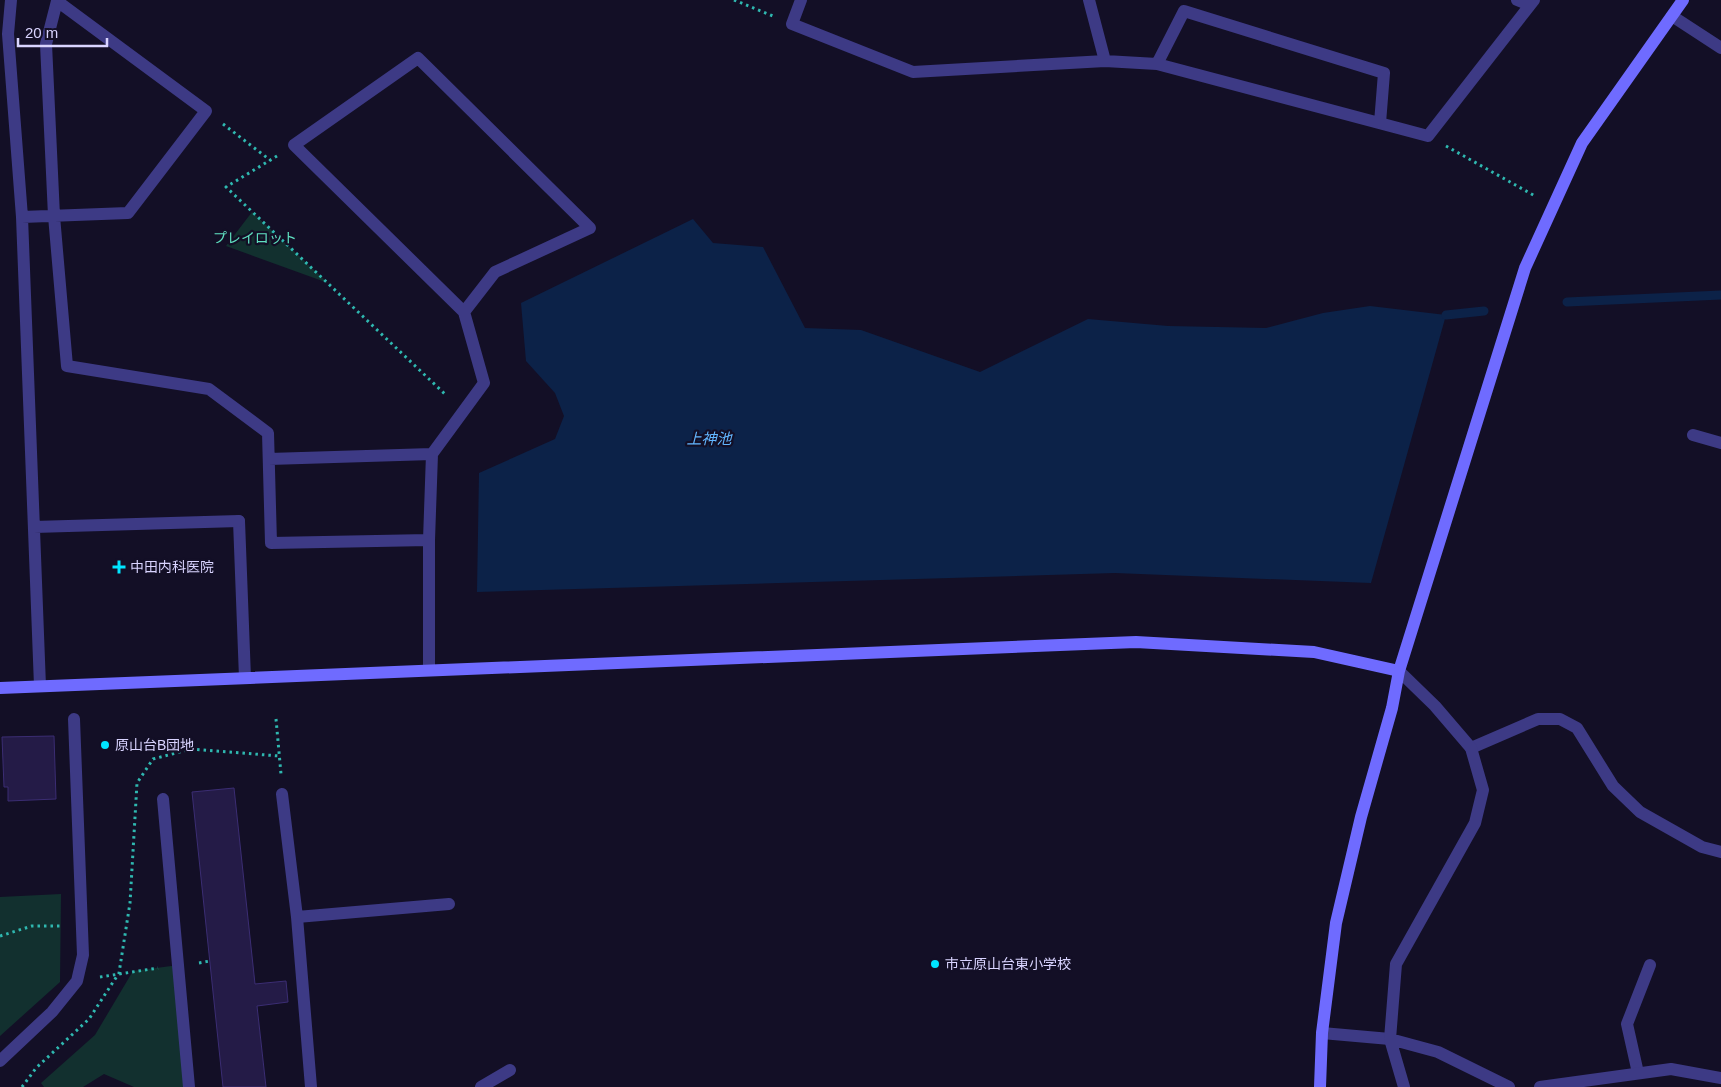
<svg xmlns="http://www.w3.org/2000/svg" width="1721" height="1087" viewBox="0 0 1721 1087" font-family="Helvetica,'Noto Sans JP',sans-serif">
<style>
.green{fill:#12302f}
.water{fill:#0c2248}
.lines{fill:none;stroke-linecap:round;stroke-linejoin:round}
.stream{stroke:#0c2248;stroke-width:9}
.building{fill:#241b47;stroke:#3b2d73}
.path{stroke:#2fb8b0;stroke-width:3;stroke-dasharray:2.5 4;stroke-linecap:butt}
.lane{stroke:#3d3a85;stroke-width:12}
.street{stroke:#3d3a85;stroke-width:12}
.secondary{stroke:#6f6bff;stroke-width:12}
.poi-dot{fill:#00e5ff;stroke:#130f26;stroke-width:2}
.labels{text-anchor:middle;stroke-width:4.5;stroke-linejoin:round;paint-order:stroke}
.park-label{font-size:14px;fill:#5fe0c0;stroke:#130f26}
.poi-label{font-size:14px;fill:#d9d4ff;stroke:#130f26;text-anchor:start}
.water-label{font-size:15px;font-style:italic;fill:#62b6ff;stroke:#130f26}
</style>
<rect width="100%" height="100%" fill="#130f26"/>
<path class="green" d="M252 212 328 283 226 246Z
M61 894 60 982 0 1036V897Z
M179 965 189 1087H134L104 1074 83 1087H44L41 1083 95 1035 133 971Z"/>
<path class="water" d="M693 219 713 243 763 247 805 328 861 330 980 372 1088 319 1168 326 1266 328 1323 313 1370 306 1446 315 1371 583 1115 573 477 592 479 473 555 439 564 416 555 393 526 361 521 303Z"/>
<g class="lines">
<path class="stream" d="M1567 302 1721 295
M1446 315 1484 311"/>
</g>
<path class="building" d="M54 736 56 799 8 801V787H4L2 737Z
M234 788 255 984 286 981 288 1002 257 1006 266 1087H223L192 792Z"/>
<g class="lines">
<path class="path" d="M734 0 773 16
M223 124 270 160
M1446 146 1535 196
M277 156 226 187 447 396
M276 719 281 774
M0 936 32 926H61
M199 963 210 961
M100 977 158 968
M22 1087 36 1068 89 1019 119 973 130 903 137 783 153 759 191 749 279 756"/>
<path class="lane" d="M801 0 792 24 913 72 1105 61 1157 64 1428 136 1534 0
M1089 0 1105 61
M1517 0 1530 5
M1672 16 1721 48
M1157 64 1184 11 1384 73 1380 123
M239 521 245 678
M1471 748 1538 719H1560L1577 728 1613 786 1640 812 1702 847 1721 852
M282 794 297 917 311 1087
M163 799 189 1087
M297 917 449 904
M1322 1033 1390 1039
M1638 1073 1627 1024 1650 965
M481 1087 510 1070"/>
<path class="street" d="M11 0 8 34 22 217 40 686
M418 58 590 228 495 272 464 312 294 145Z
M22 217 128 213 206 111 57 1 46 44 54 216 67 366 209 389 268 433 271 543 429 540 432 454 269 459
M1693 435 1721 443
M432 454 484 383 464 312
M34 527 239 521
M429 670V540
M1399 671 1435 706 1471 748 1483 790 1475 823 1396 964 1390 1039 1404 1087
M1390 1039 1438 1052 1509 1087
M0 1061 52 1012 77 981 83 955 74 719
M1540 1087 1671 1069 1721 1078"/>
<path class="secondary" d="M0 688 1136 642 1314 652 1399 671
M1320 1087 1322 1033 1336 923 1361 817 1392 708 1399 671 1525 268 1582 143 1683 0"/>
</g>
<g class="poi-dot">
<path d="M116.5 559.5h5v5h5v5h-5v5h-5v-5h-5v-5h5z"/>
<circle cx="105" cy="745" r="5"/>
<circle cx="935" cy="964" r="5"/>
</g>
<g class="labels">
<g class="park-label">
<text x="255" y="243">プレイロット</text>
</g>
<g class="poi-label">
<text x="130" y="572">中田内科医院</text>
<text x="115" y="750">原山台B団地</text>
<text x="945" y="969">市立原山台東小学校</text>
</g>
<g class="water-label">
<text x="709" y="444">上神池</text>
</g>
</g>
<path d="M18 38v8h89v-8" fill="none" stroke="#d9d4ff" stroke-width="2.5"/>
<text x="25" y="38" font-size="15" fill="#d9d4ff" stroke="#130f26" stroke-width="4" paint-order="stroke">20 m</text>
</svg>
